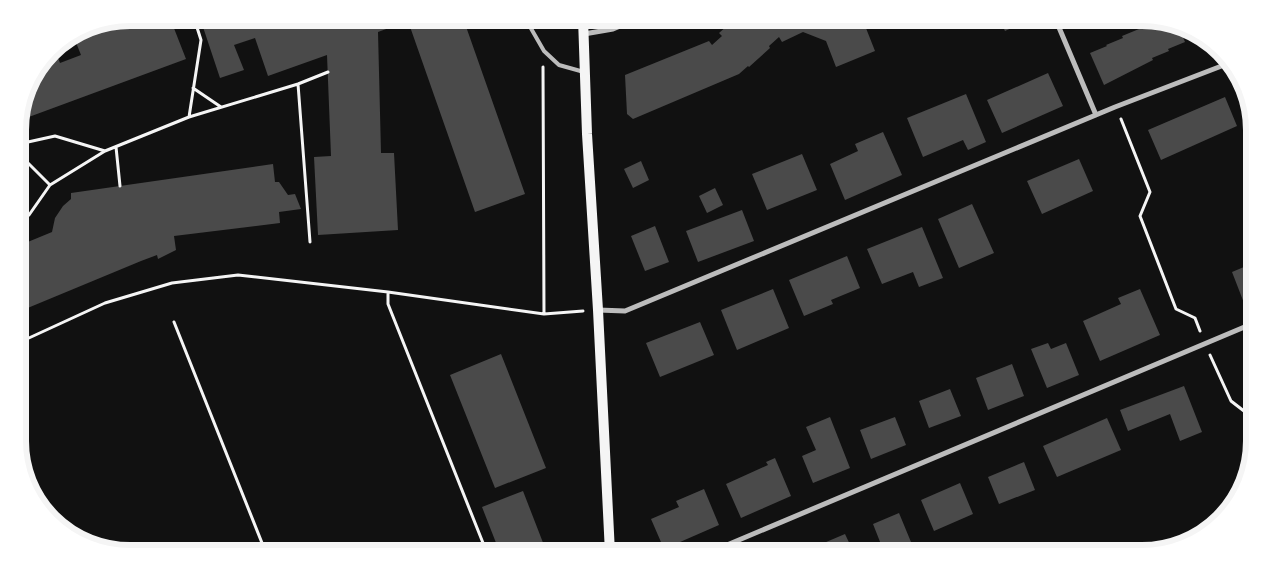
<svg xmlns="http://www.w3.org/2000/svg" width="1272" height="571" viewBox="0 0 1272 571" font-family="'IBM Plex Serif',serif">
<style>
.building{fill:#4a4a4a}
.lines{fill:none;stroke-linecap:round;stroke-linejoin:round}
.path{stroke:#f5f5f5;stroke-width:3}
.service{stroke:#bcbcbc;stroke-width:4}
.minor{stroke:#bcbcbc;stroke-width:5}
.secondary{stroke:#f5f5f5;stroke-width:10}
.rim{fill:none;stroke:#f5f5f5;stroke-width:6}
</style>
<rect width="100%" height="100%" fill="#111"/>
<path class="building" d="M130 18H170L186 59 18 121 29 80 54 47 60 63 81 55 73 35 87 26Z
M200 18H463L525 194 475 212 408 21 378 32 381 153H394L398 230 318 235 314 157 331 156 327 55 268 76 255 38 234 45 244 70 220 78Z
M736 18H862L875 51 836 67 826 41 803 32 782 42 779 37 769 46 770 48 749 67 748 66 739 74 633 119 627 114 625 75 709 41 712 45 722 36 719 33Z
M999 18H1019L1022 23 1005 31Z
M1155 20 1178 25 1185 42 1168 49 1169 51 1152 58 1153 60 1104 85 1090 53 1107 46 1106 45 1123 38 1122 36 1139 29V27Z
M1048 73 1063 106 1002 133 987 100Z
M966 94 986 142 968 150 963 140 923 157 907 118Z
M1225 97 1237 126 1161 160 1148 130Z
M883 132 902 175 845 200 830 164 858 151 855 144Z
M802 154 817 190 767 210 752 174Z
M1079 159 1093 191 1042 214 1027 181Z
M641 161 649 180 633 188 624 169Z
M273 164 275 182H279L288 195 295 194 301 209 279 212 280 223 174 236 176 250 158 259 157 255 141 261 18 312V246L52 232 55 218 63 206 71 199V193Z
M715 188 723 205 707 213 699 196Z
M972 204 994 253 959 268 938 219Z
M742 210 754 241 698 262 686 231Z
M655 226 669 262 645 271 631 236Z
M922 227 943 278 919 287 913 272 882 284 867 249Z
M1254 251V299L1244 303 1232 272 1251 264 1247 254Z
M847 256 860 288 831 300 833 304 804 316 789 280Z
M773 289 789 328 737 350 721 310Z
M1140 289 1160 335 1100 361 1083 321 1121 304 1118 298Z
M700 322 714 355 660 377 646 343Z
M1048 343 1051 349 1066 343 1079 375 1047 388 1031 349Z
M501 354 546 468 495 488 450 375Z
M1012 364 1024 396 988 410 976 378Z
M1184 386 1202 432 1180 441 1170 414 1128 431 1120 410Z
M950 389 961 416 929 428 919 401Z
M830 417 850 468 813 483 802 456 816 450 806 427Z
M895 417 906 445 871 459 860 430Z
M1107 418 1121 450 1057 477 1043 446Z
M775 458 791 496 741 518 726 484 768 465 766 462Z
M1024 462 1035 490 999 504 988 477Z
M960 483 973 514 934 531 921 500Z
M704 489 719 525 664 549 651 519 679 507 676 501Z
M523 491 547 553H500L482 507Z
M899 513 911 542 884 552 873 524Z
M845 534 854 553H815L812 548Z"/>
<g class="lines">
<path class="path" d="M543 67 544 314
M298 84 310 242
M193 88 221 107
M189 117 298 84 328 72
M1121 119 1150 192 1140 216 1176 309 1195 318 1200 331
M116 147 120 186
M18 149 28 142 55 136 105 151
M18 153 50 185
M18 222 29 215 50 185 105 151 189 117 201 40 194 18
M388 292V304L487 553
M174 322 266 553
M18 343 105 303 172 283 238 275 388 292 544 314 583 311
M1210 355 1231 401 1253 418 1254 421"/>
<path class="service" d="M525 18 544 51 559 65 584 72"/>
<path class="minor" d="M1055 18 1096 115
M584 34 613 29 639 18
M598 310 625 311 1115 107 1232 62
M708 553 1254 323"/>
<path class="secondary" d="M583 18 587 134 598 310 610 553"/>
</g>
<path d="M0 0H1272V571H0ZM130 26H1142A104 104 0 0 1 1246 130V441A104 104 0 0 1 1142 545H130A104 104 0 0 1 26 441V130A104 104 0 0 1 130 26Z" fill="#fff" fill-rule="evenodd"/>
<path class="rim" d="M130 26H1142A104 104 0 0 1 1246 130V441A104 104 0 0 1 1142 545H130A104 104 0 0 1 26 441V130A104 104 0 0 1 130 26Z"/>
</svg>
